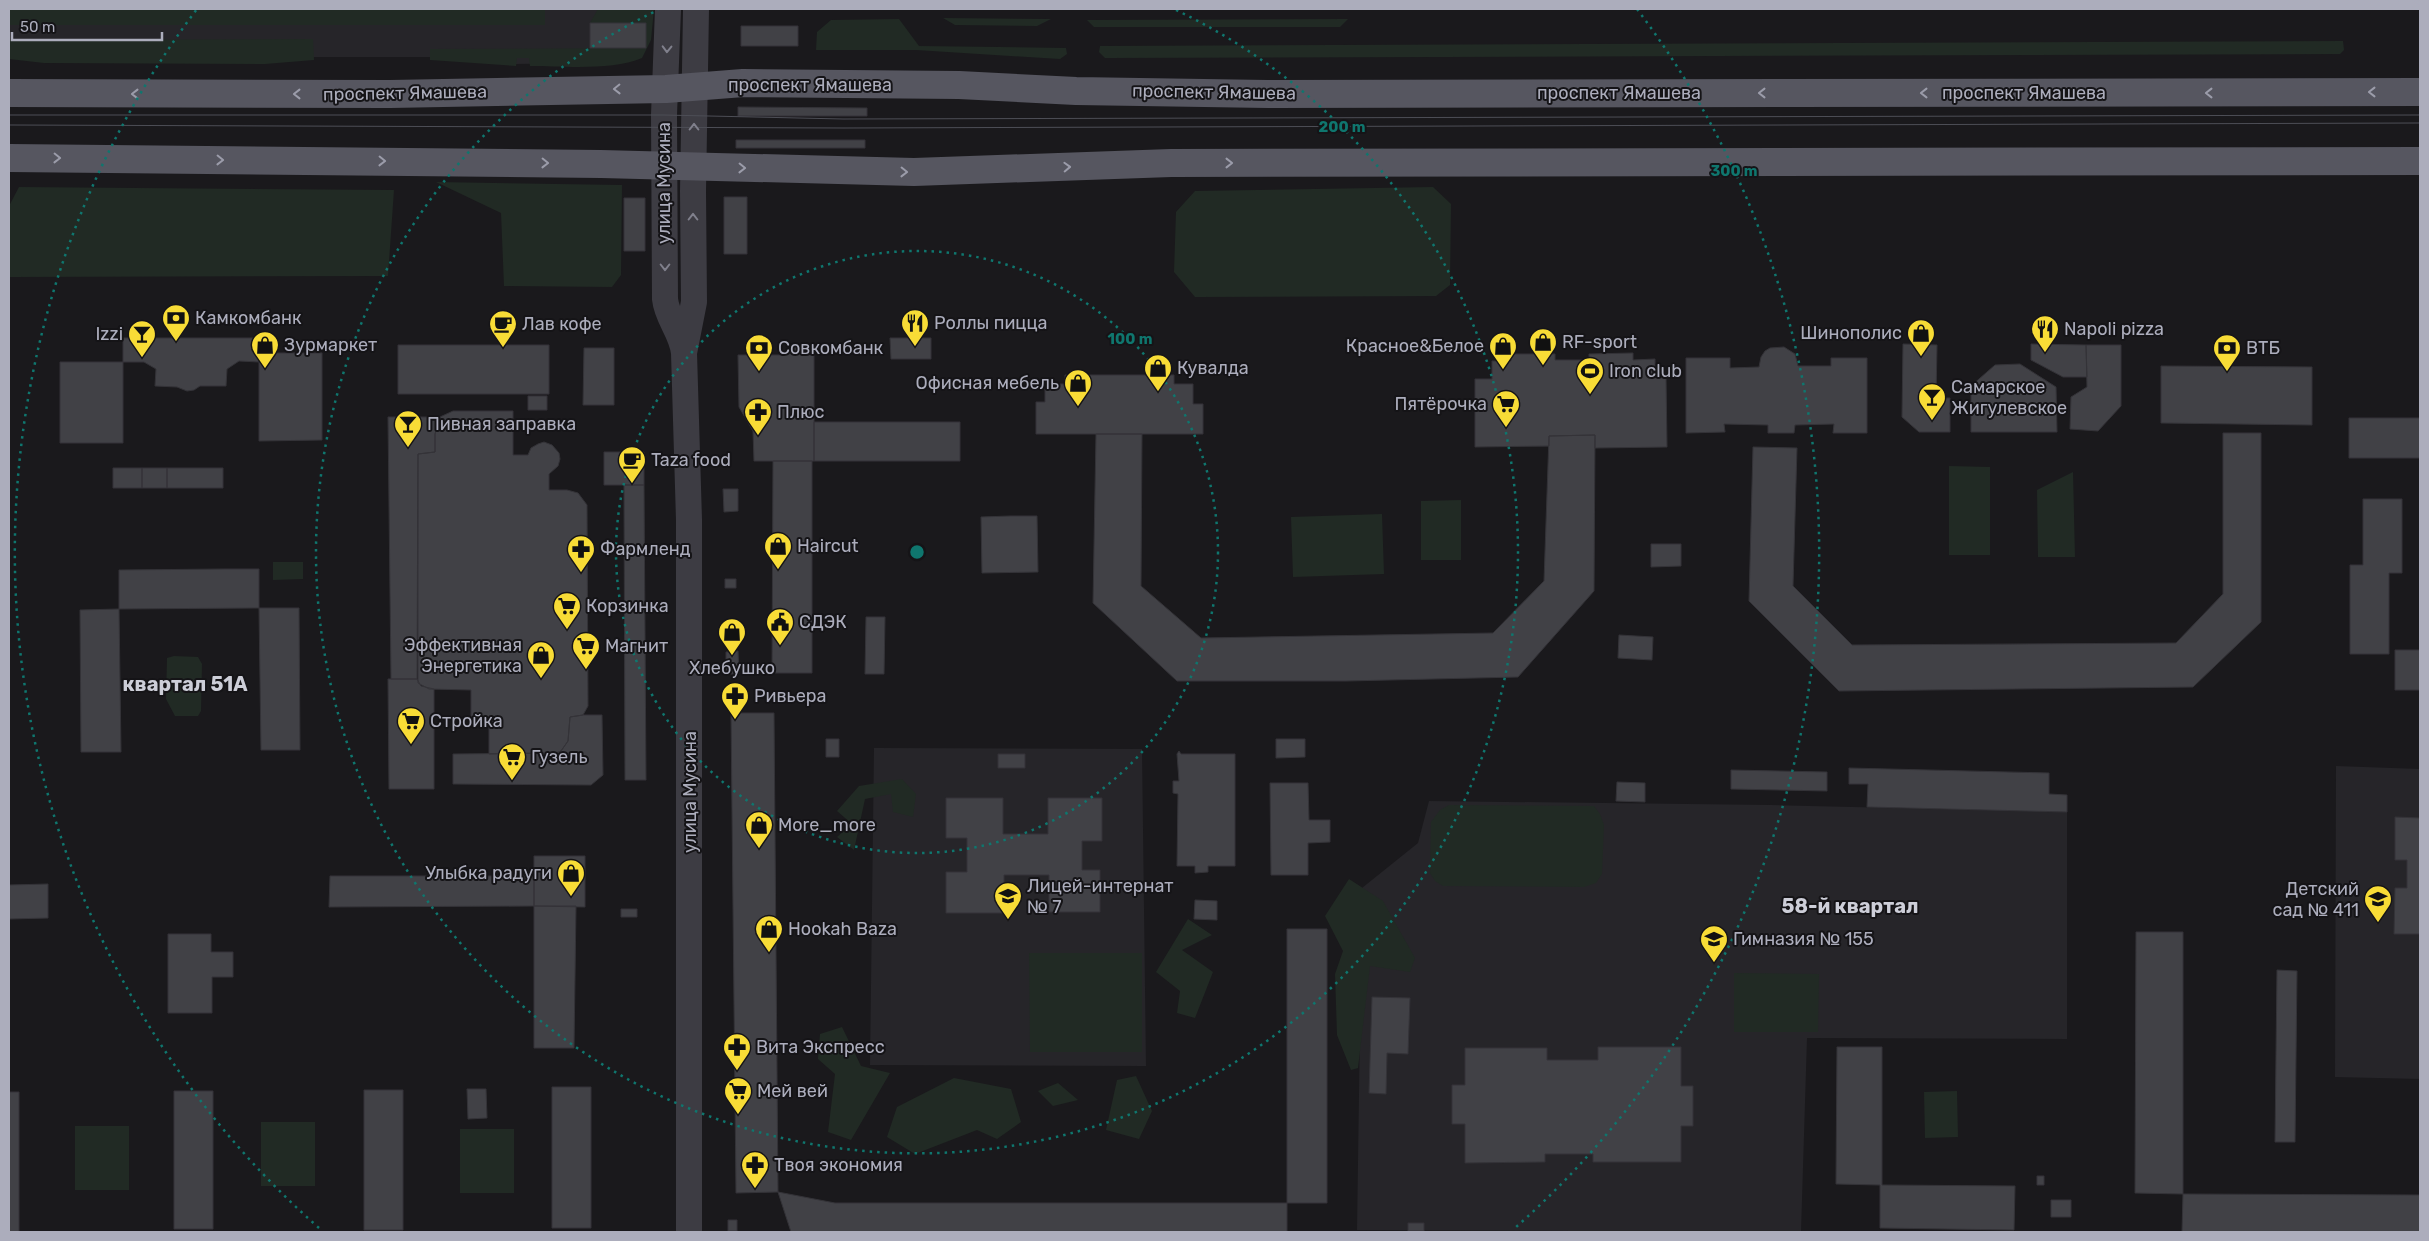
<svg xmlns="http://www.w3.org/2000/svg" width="2429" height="1241" viewBox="0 0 2429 1241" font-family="Rubik,sans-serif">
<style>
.built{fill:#262529}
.green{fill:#212a24}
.building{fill:#414146;stroke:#343338}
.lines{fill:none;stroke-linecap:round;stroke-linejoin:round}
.tertiary{stroke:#3d3c43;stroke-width:26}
.primary{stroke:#565660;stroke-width:28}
.tram{stroke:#4d4e56;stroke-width:1}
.oneway{stroke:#80808c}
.oneway2{stroke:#9b9caa}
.ring{fill:none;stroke:#0f766e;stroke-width:2.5;stroke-dasharray:2.5 5}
.labels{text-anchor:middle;stroke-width:4;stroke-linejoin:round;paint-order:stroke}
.street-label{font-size:18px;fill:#acadbc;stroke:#151417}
.poi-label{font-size:18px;fill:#acadbc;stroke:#151417;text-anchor:start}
.quarter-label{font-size:20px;font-weight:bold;fill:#cdced8;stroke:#151417}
.centre{fill:#0f766e;stroke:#151417;stroke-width:2.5}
.ring-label{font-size:15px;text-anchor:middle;font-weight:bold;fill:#0f766e;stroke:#151417;stroke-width:4;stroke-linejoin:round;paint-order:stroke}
</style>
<rect width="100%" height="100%" fill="#1a191c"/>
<path class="built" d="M9 9H651L649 39 641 56 595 63 514 64 432 57H9Z
M874 748 1142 749 1146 1066 870 1065Z
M2336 766 2420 769V1079L2335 1077Z
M1429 801 1771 805 2067 812V1039L1807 1038 1801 1232 1357 1230 1362 888 1418 843Z"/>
<path class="green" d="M9 9H545V25H9Z
M598 9H654L651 40 642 58C612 71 563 66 530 66L529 58H517L516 66 430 60V49L646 48V23H590Z
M943 18 1051 19 1037 26 955 25Z
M899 19 919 46 1066 48 1067 54 1060 59 916 50H816L817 32 831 20Z
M1348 19 1340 27H1094L1087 20Z
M313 39 314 60 265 64 44 63 9 59V40Z
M2343 41 2344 50 2340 54 1105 58 1099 52 1100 46Z
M436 182 622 185 621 275 612 287 504 286 501 213Z
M19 187 394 190 388 276 9 277V206Z
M1433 187 1451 204 1450 285 1436 296 1195 297 1174 272 1176 212 1195 191Z
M1949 466 1990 467V555H1949Z
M2073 472 2075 557H2038L2037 490Z
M1461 500V560H1421V501Z
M1382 514 1384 574 1293 577 1291 517Z
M273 562H303V579L273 580Z
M174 656 198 657 202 664 201 711 198 716H175L166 699 167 658Z
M902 779 916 794 913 817 893 812 891 794 865 799 854 850 837 837 852 824 837 811 859 786Z
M1449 805 1594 806 1600 814 1604 825 1602 874 1596 883 1584 887 1443 886 1435 881 1430 873 1431 822 1440 810Z
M1349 879 1383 901 1415 958 1410 972 1370 966 1358 1068 1351 1070 1337 1035 1335 974 1343 951 1325 916Z
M1188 919 1212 935 1182 950 1213 972 1195 1018 1177 1013 1180 991 1156 972Z
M1029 953H1142V1052H1030Z
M1734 973 1819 974 1818 1032H1734Z
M842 1027 861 1066 890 1073 851 1140 828 1132 835 1074 818 1059 820 1034Z
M1136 1076 1152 1111 1139 1139 1106 1130 1117 1080Z
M954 1078 1011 1089 1021 1122 997 1139 977 1130 915 1154 887 1137 897 1107Z
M1058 1083 1078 1100 1053 1106 1038 1091Z
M1957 1091 1958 1137 1925 1138 1924 1092Z
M261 1122H315V1186H261Z
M75 1126H129V1190H75Z
M460 1129H514V1193H460Z"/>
<path class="building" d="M590 23H646V48H590Z
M741 26H798V46H741Z
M738 107 867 108V116H738Z
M736 140H865V148H736Z
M724 197H747V254H724Z
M624 198H645V251H624Z
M123 338H259V362L239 361 227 369 226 386H200L194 390 187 391 177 387 155 386 156 369 144 362H123Z
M890 338H931V359H891Z
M1903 344 1937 345 1936 398H1950V432H1919L1902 417Z
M2031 344 2086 345 2087 377H2063L2031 360Z
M398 345H549V394H398Z
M794 345 801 348 805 355H814V461H754L753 431 739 407 738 355H784L788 348Z
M2086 345H2121V406L2098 431 2070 429 2071 397 2087 387Z
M1784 347 1795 354 1798 366H1831V358H1867V433H1833L1834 424 1795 425 1794 433H1768V425L1724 424 1725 432 1686 433V358H1730V368L1759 367 1761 357 1765 351 1770 348Z
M584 348H614V405H583Z
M259 353H322V440L259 441Z
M1633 353V360L1655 359V378H1666L1667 447 1595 448V435L1549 436V446L1475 447V379H1492V361H1511V354H1555V360H1589V354Z
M60 362H123V443H60Z
M2020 364 2056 387 2057 432H1971V386L1995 365Z
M2161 366 2312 367V425L2161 423Z
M1065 375H1174V384H1193V404H1203V434H1036V402H1045V384H1065Z
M528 396H547V410H528Z
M453 411H513V455H528L531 448 538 444 544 442 552 445 559 453 560 459 558 466 549 474V490H567L578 493 587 505 588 706 583 715 570 717 568 741 561 751 556 753 489 754V718H471V690L429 689 418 683V454L435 452V434L440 417Z
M388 417H440L435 434V452L418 454 417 679H391Z
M2349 418H2420V458H2349Z
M814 422H960V461H814Z
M2223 433H2261V622L2193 687 1839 691 1749 601 1753 447 1797 448 1793 586 1852 645 2176 643 2223 594Z
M1096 434H1142L1141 586 1201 638 1493 633 1544 581 1549 436 1595 435 1594 591 1518 677 1346 681H1177L1093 603Z
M604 452H644V485H604Z
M773 461H812V673H772Z
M113 468H142V488H113Z
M142 468H167V488H142Z
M167 468H223V488H167Z
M624 485H644L646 780H625Z
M723 489H738V511L724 512Z
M2363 499H2402V573H2389V654H2350V565H2363Z
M1010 516H1037L1038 572 982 573 981 517Z
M1651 544H1681V566L1651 567Z
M224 569H259V608L119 609V570Z
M725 579H736V588H725Z
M259 608H299L300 750H261Z
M119 609 121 752H81L80 610Z
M866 617H885L884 674H865Z
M726 626H736L737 646H726Z
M1619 635 1653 637 1652 660 1618 658Z
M2395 650H2420V690H2395Z
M738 651 739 674H726V652Z
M388 679H417L421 686 434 689V789H389Z
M731 713H774L778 1192 736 1193Z
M583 715H602L603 775 591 785 453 784V754L556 753 561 751 568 741 570 717Z
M826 739H839V757H826Z
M1276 739H1305V757L1276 758Z
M1179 751 1181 754H1235V866H1208V872L1195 873V866H1177L1178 794 1173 793V781H1179L1177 754Z
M998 754H1025V768H998Z
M1849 768 2049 773V794L2067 795V812L1867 807 1868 784H1849Z
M1731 770 1827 772V791L1731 789Z
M1617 782 1645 783V802L1616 801Z
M1270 783H1308L1309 820H1330V842L1308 843V875H1271Z
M946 798H1003V834H1048V798H1102V841H1082V870H1100V912H1049V875H1004V913H946V872H967V838H946Z
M2395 817 2420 818V934H2394L2395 888H2407V860H2395Z
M534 856H585V907L534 906Z
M330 876H534V906L329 907Z
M48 884V918L9 919V885Z
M1195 900 1217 901V920L1194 919Z
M534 906H576L574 1048H534Z
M621 909H637V917H621Z
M1287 929H1327V1203H1287Z
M2136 932H2183V1194L2135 1193Z
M168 934H211V952H233V977H212V1013H168Z
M2277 970 2297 971 2295 1142H2275Z
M1372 997 1410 998 1408 1054 1387 1053 1386 1094 1369 1093Z
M1598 1047H1681V1086H1693V1126H1681V1162H1593V1154H1545V1162L1465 1163V1124H1452V1085H1465V1048H1547V1060H1598Z
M1837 1047H1882V1185L2015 1186 2014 1230 1880 1228V1185L1836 1184Z
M552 1087H591V1228H552Z
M467 1089H486L487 1118 468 1119Z
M364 1090H403V1230H364Z
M174 1091H213V1229H174Z
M9 1092H19V1232H9Z
M2037 1176H2044V1185H2037Z
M778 1192 835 1203H1287V1232H791Z
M2183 1194 2420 1195V1232H2182Z
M2051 1200H2071V1217H2051Z
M728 1220H737V1231H728Z
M1408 1223H1424V1231H1408Z"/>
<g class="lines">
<path class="tertiary" d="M668 9 664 115 665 299C667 319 682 332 684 353
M689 1232V520L684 353 694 302 693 191 696 9"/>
<path class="primary" d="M9 93 390 94 666 89 743 83 959 85 1076 91 1268 94 2420 92
M9 158 601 164 914 172 1171 163 2420 161"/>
<path class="tram" d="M9 115H664L843 119 2420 115
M9 125 844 128 2420 123"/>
</g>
<defs><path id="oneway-chevron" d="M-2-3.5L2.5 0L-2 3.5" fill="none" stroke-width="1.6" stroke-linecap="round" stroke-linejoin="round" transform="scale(1.25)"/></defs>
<g class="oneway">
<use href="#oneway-chevron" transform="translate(667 49) rotate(91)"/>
<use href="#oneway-chevron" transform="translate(694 127) rotate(-90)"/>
<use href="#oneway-chevron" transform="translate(693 217) rotate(-90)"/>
<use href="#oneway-chevron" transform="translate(665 267) rotate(90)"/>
</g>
<g class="oneway2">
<use href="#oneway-chevron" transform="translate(617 89) rotate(179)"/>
<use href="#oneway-chevron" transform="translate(2372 92) rotate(180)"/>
<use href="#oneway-chevron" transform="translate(1762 93) rotate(180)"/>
<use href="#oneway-chevron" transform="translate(1924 93) rotate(-180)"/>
<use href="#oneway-chevron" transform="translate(2209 93) rotate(180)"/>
<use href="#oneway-chevron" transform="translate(135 94) rotate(180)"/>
<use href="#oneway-chevron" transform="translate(297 94) rotate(180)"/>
<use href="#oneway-chevron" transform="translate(57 158) rotate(1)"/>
<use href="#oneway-chevron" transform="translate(220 160) rotate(1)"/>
<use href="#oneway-chevron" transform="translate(382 161) rotate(1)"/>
<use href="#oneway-chevron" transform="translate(545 163) rotate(1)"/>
<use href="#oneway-chevron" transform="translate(1229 163)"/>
<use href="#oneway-chevron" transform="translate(1067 167) rotate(-2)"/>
<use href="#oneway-chevron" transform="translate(742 168) rotate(1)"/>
<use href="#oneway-chevron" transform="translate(904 172) rotate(1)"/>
</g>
<g class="ring">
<circle cx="917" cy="552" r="301"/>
<path d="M1176 10A601 601 0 1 1 658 10"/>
<path d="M319 1228A902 902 0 0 1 197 9M1637 9A902 902 0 0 1 1515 1228"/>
</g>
<defs>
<g id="bank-pin" transform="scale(1.4375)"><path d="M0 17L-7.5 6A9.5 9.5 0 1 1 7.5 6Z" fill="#f8dc36" stroke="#151417"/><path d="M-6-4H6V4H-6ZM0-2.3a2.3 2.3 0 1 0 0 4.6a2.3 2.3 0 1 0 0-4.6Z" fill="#111"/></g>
<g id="restaurant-pin" transform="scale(1.4375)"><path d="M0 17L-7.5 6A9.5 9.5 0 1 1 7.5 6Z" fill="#f8dc36" stroke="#151417"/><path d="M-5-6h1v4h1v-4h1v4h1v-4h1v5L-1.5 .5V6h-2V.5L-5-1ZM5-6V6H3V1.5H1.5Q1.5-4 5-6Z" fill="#111"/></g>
<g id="cafe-pin" transform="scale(1.4375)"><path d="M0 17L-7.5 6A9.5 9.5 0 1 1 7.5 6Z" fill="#f8dc36" stroke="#151417"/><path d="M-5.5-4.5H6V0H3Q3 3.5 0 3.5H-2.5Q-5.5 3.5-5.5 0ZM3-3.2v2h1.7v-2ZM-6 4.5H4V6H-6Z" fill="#111"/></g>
<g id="shop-pin" transform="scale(1.4375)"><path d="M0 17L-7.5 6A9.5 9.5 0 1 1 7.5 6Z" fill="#f8dc36" stroke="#151417"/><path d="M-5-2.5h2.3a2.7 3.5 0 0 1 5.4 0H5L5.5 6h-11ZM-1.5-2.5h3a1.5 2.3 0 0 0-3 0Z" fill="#111"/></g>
<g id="bar-pin" transform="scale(1.4375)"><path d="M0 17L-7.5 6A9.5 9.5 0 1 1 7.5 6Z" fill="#f8dc36" stroke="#151417"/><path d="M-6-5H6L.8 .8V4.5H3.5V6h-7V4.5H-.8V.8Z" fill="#111"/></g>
<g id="stadium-pin" transform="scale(1.4375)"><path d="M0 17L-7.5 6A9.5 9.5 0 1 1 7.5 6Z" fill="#f8dc36" stroke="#151417"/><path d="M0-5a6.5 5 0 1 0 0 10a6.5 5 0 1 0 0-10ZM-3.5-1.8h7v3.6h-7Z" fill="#111"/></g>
<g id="supermarket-pin" transform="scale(1.4375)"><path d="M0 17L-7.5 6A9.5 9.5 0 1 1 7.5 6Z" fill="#f8dc36" stroke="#151417"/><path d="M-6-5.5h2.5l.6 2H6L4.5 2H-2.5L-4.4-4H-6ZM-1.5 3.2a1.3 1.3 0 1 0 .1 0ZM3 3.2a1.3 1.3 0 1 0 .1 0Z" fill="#111"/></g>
<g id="pharmacy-pin" transform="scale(1.4375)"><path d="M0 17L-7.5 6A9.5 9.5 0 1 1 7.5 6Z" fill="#f8dc36" stroke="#151417"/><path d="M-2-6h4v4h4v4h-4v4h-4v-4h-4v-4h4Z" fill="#111"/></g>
<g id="civic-pin" transform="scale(1.4375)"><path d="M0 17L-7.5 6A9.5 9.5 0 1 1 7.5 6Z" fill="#f8dc36" stroke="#151417"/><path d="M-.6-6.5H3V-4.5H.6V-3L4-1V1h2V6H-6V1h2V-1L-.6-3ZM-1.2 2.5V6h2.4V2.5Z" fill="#111"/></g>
<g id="school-pin" transform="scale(1.4375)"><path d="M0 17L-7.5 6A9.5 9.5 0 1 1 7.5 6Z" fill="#f8dc36" stroke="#151417"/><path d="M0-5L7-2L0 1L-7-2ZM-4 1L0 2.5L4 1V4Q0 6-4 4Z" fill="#111"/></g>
</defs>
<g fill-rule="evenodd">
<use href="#bank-pin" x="176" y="318"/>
<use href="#restaurant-pin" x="915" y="323"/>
<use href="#cafe-pin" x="503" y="324"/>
<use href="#restaurant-pin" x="2045" y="329"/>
<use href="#shop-pin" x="1921" y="333"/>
<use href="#bar-pin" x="142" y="334"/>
<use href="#shop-pin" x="1543" y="342"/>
<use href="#shop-pin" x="265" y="345"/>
<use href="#shop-pin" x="1503" y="346"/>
<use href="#bank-pin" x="759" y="348"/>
<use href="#bank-pin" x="2227" y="348"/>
<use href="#shop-pin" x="1158" y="368"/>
<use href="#stadium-pin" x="1590" y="371"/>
<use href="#shop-pin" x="1078" y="383"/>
<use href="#bar-pin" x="1932" y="397"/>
<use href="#supermarket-pin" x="1506" y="404"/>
<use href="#pharmacy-pin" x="758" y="412"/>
<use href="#bar-pin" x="408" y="424"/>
<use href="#cafe-pin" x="632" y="460"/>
<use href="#shop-pin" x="778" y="546"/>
<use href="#pharmacy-pin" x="581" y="549"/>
<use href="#supermarket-pin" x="567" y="606"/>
<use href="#civic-pin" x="780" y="622"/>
<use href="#shop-pin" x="732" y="632"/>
<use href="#supermarket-pin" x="586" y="646"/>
<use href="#shop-pin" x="541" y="655"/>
<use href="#pharmacy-pin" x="735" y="696"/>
<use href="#supermarket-pin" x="411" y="721"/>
<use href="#supermarket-pin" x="512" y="757"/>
<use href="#shop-pin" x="759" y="825"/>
<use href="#shop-pin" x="571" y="873"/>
<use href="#school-pin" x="1008" y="896"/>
<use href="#school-pin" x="2378" y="899"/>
<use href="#shop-pin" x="769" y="929"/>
<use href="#school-pin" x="1714" y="939"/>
<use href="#pharmacy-pin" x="737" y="1047"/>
<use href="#supermarket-pin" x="738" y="1091"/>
<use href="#pharmacy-pin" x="755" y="1165"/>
</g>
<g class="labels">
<g class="street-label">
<text x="810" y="91">проспект Ямашева</text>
<text transform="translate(1214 92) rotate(1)" y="6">проспект Ямашева</text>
<text transform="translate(405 93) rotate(-1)" y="6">проспект Ямашева</text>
<text x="1619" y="99">проспект Ямашева</text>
<text x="2024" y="99">проспект Ямашева</text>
<text transform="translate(664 183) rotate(-90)" y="6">улица Мусина</text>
<text transform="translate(690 792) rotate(-90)" y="6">улица Мусина</text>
</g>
<g class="poi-label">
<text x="195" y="324">Камкомбанк</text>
<text x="934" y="329">Роллы пицца</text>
<text x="522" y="330">Лав кофе</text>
<text x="2064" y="335">Napoli pizza</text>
<text x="1902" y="339" text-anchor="end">Шинополис</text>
<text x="123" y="340" text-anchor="end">Izzi</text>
<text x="1562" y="348">RF-sport</text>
<text x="284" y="351">Зурмаркет</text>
<text x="1484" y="352" text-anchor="end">Красное&amp;Белое</text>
<text x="778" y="354">Совкомбанк</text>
<text x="2246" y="354">ВТБ</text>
<text x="1177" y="374">Кувалда</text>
<text x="1609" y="377">Iron club</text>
<text x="1059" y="389" text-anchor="end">Офисная мебель</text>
<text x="1951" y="393">Самарское<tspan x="1951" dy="21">Жигулевское</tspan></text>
<text x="1487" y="410" text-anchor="end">Пятёрочка</text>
<text x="777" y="418">Плюс</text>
<text x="427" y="430">Пивная заправка</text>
<text x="651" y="466">Taza food</text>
<text x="797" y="552">Haircut</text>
<text x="600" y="555">Фармленд</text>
<text x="586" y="612">Корзинка</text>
<text x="799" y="628">СДЭК</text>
<text x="522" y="651" text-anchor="end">Эффективная<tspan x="522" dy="21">Энергетика</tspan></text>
<text x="605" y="652">Магнит</text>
<text x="732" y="674" text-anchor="middle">Хлебушко</text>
<text x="754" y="702">Ривьера</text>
<text x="430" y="727">Стройка</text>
<text x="531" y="763">Гузель</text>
<text x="778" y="831">More_more</text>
<text x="552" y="879" text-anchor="end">Улыбка радуги</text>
<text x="1027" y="892">Лицей-интернат<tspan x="1027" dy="21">№ 7</tspan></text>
<text x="2359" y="895" text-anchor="end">Детский<tspan x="2359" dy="21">сад № 411</tspan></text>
<text x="788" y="935">Hookah Baza</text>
<text x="1733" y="945">Гимназия № 155</text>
<text x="756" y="1053">Вита Экспресс</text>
<text x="757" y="1097">Мей вей</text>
<text x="774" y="1171">Твоя экономия</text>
</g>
<g class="quarter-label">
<text x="185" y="691">квартал 51А</text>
<text x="1850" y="913">58-й квартал</text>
</g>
</g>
<circle cx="917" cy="552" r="8" class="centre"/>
<g class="ring-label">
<text x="1342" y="132">200 m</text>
<text x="1734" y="176">300 m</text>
<text x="1130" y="344">100 m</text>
</g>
<rect width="2429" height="1241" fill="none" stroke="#acadbc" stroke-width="20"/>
<path d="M12 32v8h150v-8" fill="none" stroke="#acadbc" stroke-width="2.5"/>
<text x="20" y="32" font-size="15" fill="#acadbc" stroke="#151417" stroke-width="4" paint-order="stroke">50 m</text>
</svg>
